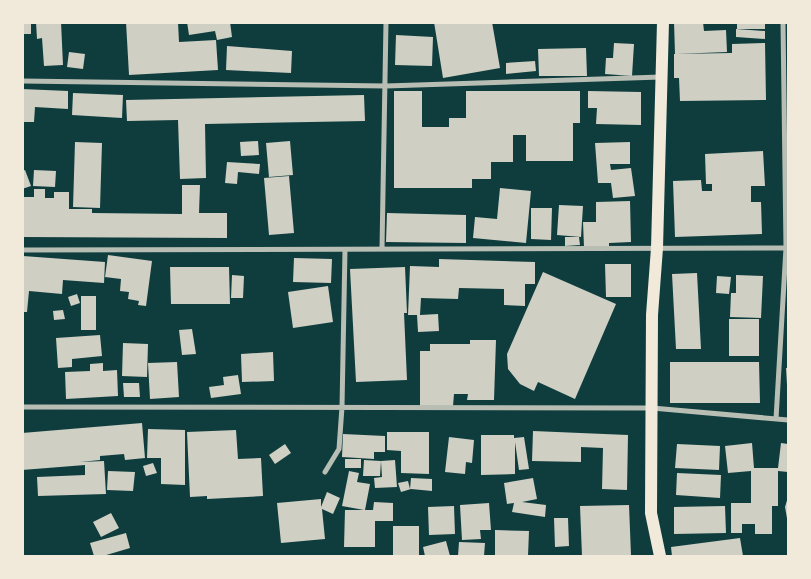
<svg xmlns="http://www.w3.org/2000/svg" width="811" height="579" viewBox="0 0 811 579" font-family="'Noto Serif',serif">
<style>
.building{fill:#cfcfc3}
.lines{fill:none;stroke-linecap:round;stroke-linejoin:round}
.minor{stroke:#b8beb3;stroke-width:5}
.primary{stroke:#f1e9da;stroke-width:12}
</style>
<rect width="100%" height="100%" fill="#0f3d3e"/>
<path class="building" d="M22 22H31V34H22Z
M36 22H61L63 65 44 66 42 38 37 39Z
M126 22H178L179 42 216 40 218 70 129 75Z
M187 22H230L232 37 217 40 215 31 189 35Z
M434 22H492L500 68 443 78Z
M674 22H703L704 31 726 30 727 52 675 54Z
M737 22H765V29H737Z
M736 29 765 31V39L736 37Z
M396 35 433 37 432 66 395 65Z
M614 43 634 44 632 76 605 74 606 58H613Z
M765 43 766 100 680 101 679 78H674V54L732 53V44Z
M227 46 292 51 291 73 226 70Z
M586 48 587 76H539L538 49Z
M69 52 85 54 83 69 67 67Z
M535 61 536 71 506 74V63Z
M22 89 68 91V109L35 107 34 122H22Z
M394 91H422V127H449V118H466V91H580V123H573V161H526V135H513V162H491V179H472V188H394Z
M588 91 641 92V125L596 124 597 108H588Z
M73 93 123 95 122 118 72 115Z
M364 95 365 121 205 124 206 178 180 179 178 120 127 121 126 100Z
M258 141 259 155 241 156 240 142Z
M290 141 293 175 269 177 266 143Z
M75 142 102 143 100 208 73 207Z
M630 142V164H610L611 170 631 168 635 196 613 198 611 183H598L595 143Z
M763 151 765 186H751V202H761L762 234 675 237 673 181 701 180 702 191H712V184H706L705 154Z
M227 162 260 164 259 174 238 172 237 184 225 183Z
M25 170 31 186 22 189V171Z
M34 170 56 171 55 187 33 186Z
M289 176 294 233 269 235 264 178Z
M182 185H200L199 213H227V238L22 237V197H34V189H45V198H54V192H69V209H92V213L182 214Z
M500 188 531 191 526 243 473 238 475 217 497 219Z
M630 201 631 242 609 243V246L584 247 583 222H596V202Z
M559 205 583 206 581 237 557 235Z
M531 208H552L551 240 531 239Z
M387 213 466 215V243L386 242Z
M565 237H579L580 245 565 246Z
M108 255 152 261 146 306 138 305 139 301 128 299 129 292 120 291 121 279 105 277Z
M23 256 105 262 104 283 63 280 62 294 29 291 27 312H22Z
M294 258 332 259 331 283 293 282Z
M439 259 535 262V284H525V306L504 305V289L459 288 458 299 421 298 420 315 438 314 439 331 418 332 417 315H408L410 266 439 267Z
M605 264H631V297H606Z
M170 267H229L230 304H171Z
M405 267 407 313H404L407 380 356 382 350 269Z
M543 272 616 304 575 399 538 382 534 391 520 384 508 369 507 354Z
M697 273 701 349H676L672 274Z
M232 275 244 276 243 298H231Z
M736 275 763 276 761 318 730 317 731 293H736Z
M717 276 731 277 729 294 716 293Z
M328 286 333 322 293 328 288 292Z
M77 294 80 303 71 306 68 297Z
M81 296H96V330H81Z
M63 310 65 319 54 320 53 311Z
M729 319H759V356H729Z
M192 329 196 354 182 355 179 330Z
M100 335 102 356 72 359V367L58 368 56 338Z
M470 340H496L494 400H467L468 394H454L453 406H420V351H430V344H470Z
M123 343 148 344 147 377 122 376Z
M273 352 274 381 242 382 241 354Z
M177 362 179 397 150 399 148 363Z
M670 362H759L760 403H670Z
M103 363V371L117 370 118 396 66 399 65 372 90 371V364Z
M786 368H788V385H787Z
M238 375 241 394 211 398 209 387 224 385 223 377Z
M123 383H139L140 397H124Z
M142 423 145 458 125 460 124 454 100 456V460L80 462 104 461 106 494 38 496 37 477 85 475V465L22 470V433Z
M148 429 185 430V485L161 484V458H147Z
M236 430 238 459 261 458 263 496 207 499V496L190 497 187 432Z
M533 431 628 435 627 490 602 489 603 448 581 447V462L532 461Z
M387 432H429V474L401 473V451L387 450Z
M343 434 385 436V452H374V459L342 457Z
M481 435H514V438L524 437 529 469 519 470 515 442V474L481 475Z
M449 437 474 440 472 463 466 462 465 474 445 472Z
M752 443 754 468H778L781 443 788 444V472L778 471V506H772V534H755V524H742V533H731V503H751V471L728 473 725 446Z
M285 444 291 453 275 464 269 455Z
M677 444 720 446 719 470 675 468Z
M345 459H361V468H345Z
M364 460 381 461 380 476H363Z
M395 460 397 487 375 488 374 478 382 477 381 461Z
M153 463 157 473 146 476 143 466Z
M108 471 135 472 133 491 107 490Z
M349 471 359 473 357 482 370 484 365 510H373L374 502 393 503V521H375V547H344L345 510H364L342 506Z
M677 473 721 475 720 498 676 495Z
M411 478 432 479V491L411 489 401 492 398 483 408 481 410 489Z
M533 478 537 499 522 502 546 505 545 517 512 512 514 503 507 504 504 483Z
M327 492 340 498 333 514 322 509 325 539 281 543 277 503 321 499V507Z
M788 497V524L785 507Z
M489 503 491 530H480L481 539 462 540 460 505Z
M629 505 631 555 582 556 580 506Z
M454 506 455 534 429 535 428 507Z
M725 506 726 533 674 534V507Z
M111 513 119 528 101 537 93 522Z
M554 518H568L569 546 555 547Z
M393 526H419V556H393Z
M495 530 529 531 528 556H495Z
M126 533 130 548 103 556H94L90 543Z
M740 538 743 556H672L671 547Z
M446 541 450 556H425L423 547Z
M459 542 485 543 484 556H458Z"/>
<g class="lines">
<path class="minor" d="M22 81 386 86 661 77
M382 248 386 22
M22 250 788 248
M22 407 652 408 788 420
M776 419 786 248 783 22
M325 472 339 449 342 407 345 250"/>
<path class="primary" d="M660 556 651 513 652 315 657 248 663 22"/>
</g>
<rect width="811" height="579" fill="none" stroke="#f1e9da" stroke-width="48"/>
</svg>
